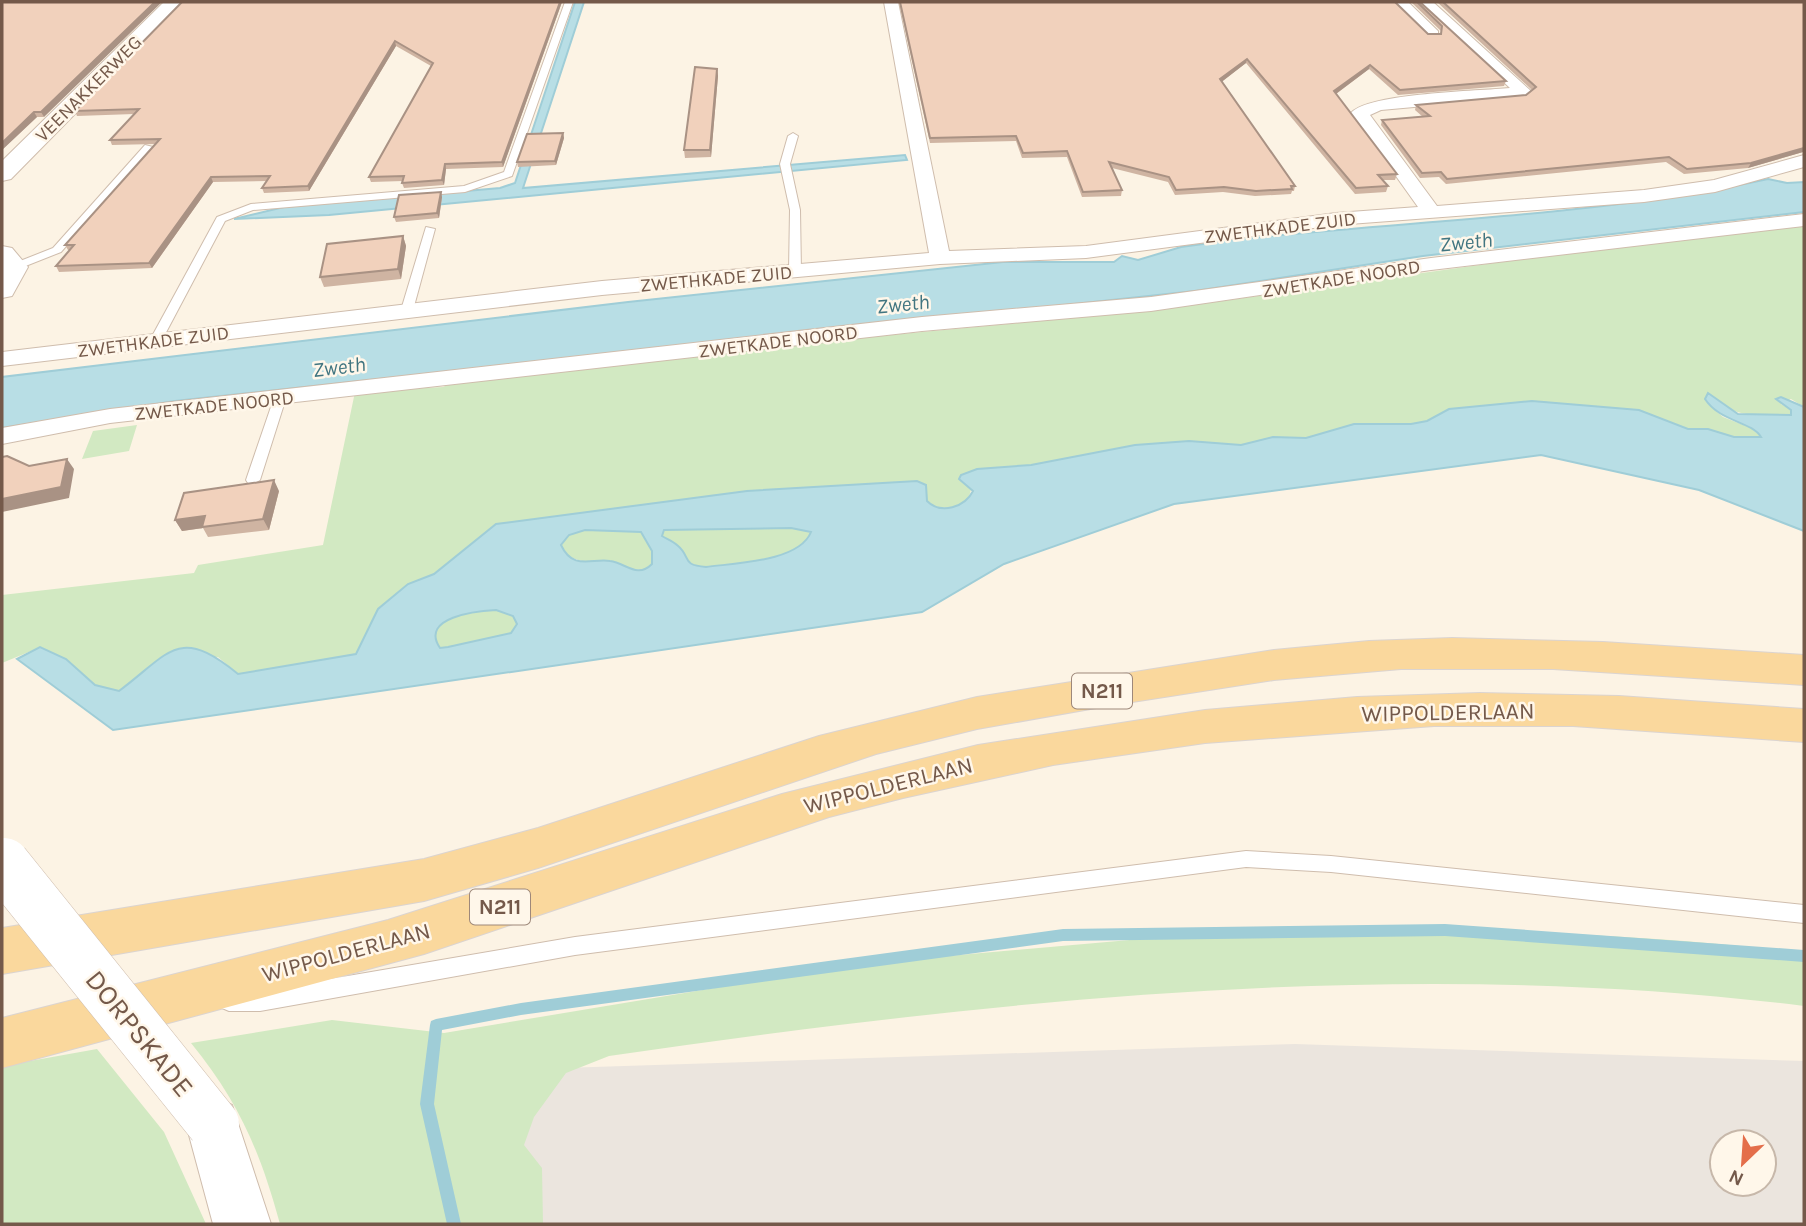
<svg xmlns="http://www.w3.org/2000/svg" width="1806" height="1226" viewBox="0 0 1806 1226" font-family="Karla,sans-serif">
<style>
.industrial{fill:#ebe5de;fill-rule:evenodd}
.green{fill:#d2e9c2}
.water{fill:#b8dee5;stroke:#9fcdd7;stroke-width:2;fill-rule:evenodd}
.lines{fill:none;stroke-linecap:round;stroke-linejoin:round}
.stream{fill:#9fcdd7;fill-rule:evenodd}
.service-casing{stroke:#cfbdad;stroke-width:2}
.minor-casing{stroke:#cfbdad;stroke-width:2}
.tertiary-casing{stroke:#cfbdad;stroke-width:2}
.primary-casing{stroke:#dbd4d0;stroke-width:2}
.service{fill:#fff;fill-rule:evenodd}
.minor{fill:#fff;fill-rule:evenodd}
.tertiary{fill:#fff;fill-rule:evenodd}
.primary{fill:#fad89d;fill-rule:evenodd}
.tertiary-bridge-casing{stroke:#cfbdad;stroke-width:53;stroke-linecap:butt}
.tertiary-bridge{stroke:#fff;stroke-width:52}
.wall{fill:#cfb4a2}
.shaded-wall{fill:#a99284}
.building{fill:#f1d1bc;stroke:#a99284;stroke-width:2}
.labels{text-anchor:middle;stroke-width:5;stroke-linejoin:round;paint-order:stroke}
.far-street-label{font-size:19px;fill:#74594a;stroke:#fff7ea}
.far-water-label{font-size:21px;font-style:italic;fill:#417580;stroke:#fff7ea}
.shield{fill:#fff7ea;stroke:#9e887a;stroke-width:2}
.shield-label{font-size:21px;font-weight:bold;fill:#74594a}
.street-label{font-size:23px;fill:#74594a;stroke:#fff7ea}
.near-street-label{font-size:28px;fill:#74594a;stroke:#fff7ea}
</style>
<rect width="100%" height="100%" fill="#fcf3e4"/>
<path class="industrial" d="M1295 1044 1804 1061V1224H450L471 1071ZM1722 1142H1764V1184H1722Z"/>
<path class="green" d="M1804 226V407L1791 399 1781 404 1791 410 1792 415 1787 417C1767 415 1732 418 1720 401L1708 404 1723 417 1751 428 1761 437H1734L1708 429H1688L1639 410 1532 401 1449 409 1427 421 1411 424H1354L1306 438 1273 437 1241 445 1189 441 1135 445 1031 465 977 469 968 500C956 508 938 512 927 501V492L883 483 747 491 496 524 434 574 408 584 378 609 356 654 238 674 218 657 140 675 120 691 95 685 66 659 41 647 2 663V595L194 573 198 565 323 545 355 392 443 387 456 381 752 348 1165 309 1530 258Z
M137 425 129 451 82 459 93 431Z
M791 528 811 532C799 562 734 563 706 567 685 566 676 551 662 536L664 530Z
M586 530 641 532 652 551V564C639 576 629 566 616 564 595 559 572 568 560 545L569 535Z
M496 610 513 616 517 624 512 633 448 647 440 648C420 616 476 611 496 610Z
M1370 928C1515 931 1660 935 1804 953V1006C1406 956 1004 999 609 1056L566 1073 534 1117 524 1145 542 1168 543 1224H280C260 1151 239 1102 191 1043L332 1020 444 1033 858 964 1175 936Z
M97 1049 164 1132 206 1224H2V1066Z"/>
<path class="water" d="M575 2H584L523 188 905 155 907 160 329 215 234 219 284 207 500 188 515 183Z
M1768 179 1787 183 1804 182V212L1423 256 1195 291 175 401 2 428V377L628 302 1003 262H1114L1122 256 1138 260 1181 247 1225 241C1406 220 1590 218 1768 179Z
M1708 393 1738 414 1791 415V410L1776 399 1781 397 1804 407V531L1699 490 1541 455 1174 504 1004 564 922 612 113 730 17 659 40 647 66 659 95 685 119 691C170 653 178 625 238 674L356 654 378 609 408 584 434 574 496 524 747 491 917 481 926 485 927 501C941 515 965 507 973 491L959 479 961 475 977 469 1031 465 1135 445 1189 441 1241 445 1273 437 1306 438 1354 424H1411L1427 421 1449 409 1532 401 1639 410 1688 429H1708L1734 437H1761C1751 421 1720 422 1705 399ZM791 528 811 532C799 562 734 563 706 567 680 565 692 557 677 545 673 541 667 539 662 536L664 530ZM585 530 641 532 652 551V564C637 579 626 563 610 561 592 558 573 571 561 545L569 535ZM496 610 513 616 517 624 511 633 448 647 440 648C419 617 477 611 496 610Z"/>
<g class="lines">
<path class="stream" d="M1445 924 1804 950V962L1445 936 1063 941 521 1015 442 1030 434 1104 461 1224H447L420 1104 430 1025 431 1021 436 1019 521 1003 1063 929Z"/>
<g class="service-casing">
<path id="service" d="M565 2H573L512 176 465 192 253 210 225 221 162 340 156 344 152 343 150 340 217 217 251 204 464 186 504 172Z
M793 133 798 136 790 164 800 210 801 272 795 275 789 272 790 210 780 164 788 136Z
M145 145 153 147 61 252 18 269H10V265L53 248Z
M426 227 435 229 413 310 407 314 401 310Z
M280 394 286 398 260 480 253 484 248 483 246 480 274 398Z
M1246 851 1331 856 1804 905V923L1331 872 1246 867 575 955 260 1011H229L222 1008 219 1001 222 994 229 991H260L575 937Z"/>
</g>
<g class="minor-casing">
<path id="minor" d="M884 2H898L949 251 1086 246 1336 213 1418 207 1351 113C1368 93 1480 91 1510 88L1418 2H1433L1532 92 1524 97 1381 110 1370 115 1437 206 1644 190 1714 180 1804 155V167L1715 192 1644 202 1336 225 1086 258 940 264 602 295 2 366V352L602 281 929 253Z
M1393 2H1408L1438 31V37H1428Z
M1804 214V226L1431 270 1151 311 922 331 110 423 2 444V428L110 409 922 317 1151 297 1431 258Z"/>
</g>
<g class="tertiary-casing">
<path id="tertiary" d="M164 2H185L11 179 2 181V161Z
M2 246 12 248 28 267 12 296 2 298Z
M213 1097 232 1105 271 1224H213L186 1124 194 1105Z"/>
</g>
<g class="primary-casing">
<path id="primary" d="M1452 638 1603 642 1804 655V685L1553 669H1401L1274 680 1113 705 977 729 876 754 538 868 424 901 2 974V928L424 859 538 828 819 736 977 697 1274 650 1369 641Z
M1480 693 1619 696 1804 709V742L1573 726H1434L1205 743 1053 765 903 798 829 817 424 954 2 1068V1018L388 920 782 794 978 745 1205 710 1357 697Z"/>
</g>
<use href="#service" class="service"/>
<use href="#minor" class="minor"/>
<use href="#tertiary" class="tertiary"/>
<use href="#primary" class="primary"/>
<g class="tertiary-bridge-casing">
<path id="tertiary-bridge" d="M4 864 213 1124"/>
</g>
<use href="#tertiary-bridge" class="tertiary-bridge"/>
</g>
<path class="wall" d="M2 2 44 117H37L2 150Z
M562 2 503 167 446 169 444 185 404 188 402 183 403 181 371 182 369 177 431 66 396 46 309 191 264 193 262 188 267 181 213 182 152 268 59 272 56 266 70 250H68L65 245 155 144 112 145 110 140 134 114 77 116 75 111Z
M899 2H1395L1428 34H1440L1441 31 1411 2H1420L1506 81 1504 86 1398 95 1369 69 1336 94 1397 174 1395 180H1382L1388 186 1386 192 1355 194 1246 63 1222 81 1295 186 1294 191H1292L1291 194 1255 196 1223 192 1175 195 1168 182 1112 168 1122 190 1121 196 1082 197 1067 157 1022 158 1016 141 930 143Z
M1437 2H1804V153L1803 152 1748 168 1684 174 1666 162 1446 184 1439 177 1420 178 1381 125 1382 120 1423 117 1415 110 1416 105 1526 95 1532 90Z
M717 69 718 76 711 157 685 158 684 150Z
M563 133 564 138 556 165 518 167 517 162Z
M442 197 439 218 396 222 394 217Z
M403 236 406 246 401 279 324 287 320 277Z
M279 491 269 530 208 537 203 528 182 531 175 520Z"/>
<path class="shaded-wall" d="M155 2H162L44 117 41 112Z
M560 2H562L503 167 502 162Z
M395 41 396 46 309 191 308 186Z
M1247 59 1246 63 1219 84 1220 79Z
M1370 65 1369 69 1333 96 1334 91Z
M717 69 718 76 711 157 710 150Z
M34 112 37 117 2 150V143Z
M563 133 564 138 556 165 555 161Z
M1804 148 1803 152 1748 168 1751 163Z
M445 164 446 169 444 185 442 180Z
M211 177 213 182 152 268 149 263Z
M441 192 442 197 439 218 437 213Z
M403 236 406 246 401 279 398 269Z
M67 459 74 469 69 498 2 512V499Z
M274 480 279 491 269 530 263 519Z
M205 516 202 527 203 528 182 531 175 520Z"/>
<path class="building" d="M2 2H155L41 112H34L2 143Z
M182 2H560L502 162 445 164 442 180 402 183 404 176 369 177 433 63 395 41 308 186 262 188 270 176 211 177 149 263 56 266 74 245H65L160 139 110 140 139 109 75 111Z
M900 2H1395L1428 34H1441L1442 26 1417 2H1420L1506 81 1400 90 1370 65 1334 91 1397 174 1378 175 1388 186 1356 188 1247 59 1220 79 1295 186H1291L1292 189 1256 191 1224 187 1176 190 1169 177 1109 162 1122 190 1083 192 1067 151 1023 153 1016 136 930 138Z
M1443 2H1804V148L1751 163 1687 169 1669 157 1447 179 1441 172 1422 173 1382 120 1430 116 1416 105 1526 95 1536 87Z
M695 67 717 69 710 150H684Z
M563 133 555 161 517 162 527 134Z
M441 192 437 213 394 217 399 195Z
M403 236 398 269 320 277 327 244Z
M7 456 29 466 67 459 61 487 2 499V457Z
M274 480 263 519 202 527 205 516 175 520 184 493Z"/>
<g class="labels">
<g class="far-street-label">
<text transform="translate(88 88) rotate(-45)" y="7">VEENAKKERWEG</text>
<text transform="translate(1280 227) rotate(-7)" y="7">ZWETHKADE ZUID</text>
<text transform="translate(716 278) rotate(-5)" y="7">ZWETHKADE ZUID</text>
<text transform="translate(1341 278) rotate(-9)" y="7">ZWETKADE NOORD</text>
<text transform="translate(153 341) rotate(-7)" y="7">ZWETHKADE ZUID</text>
<text transform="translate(778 341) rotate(-7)" y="7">ZWETKADE NOORD</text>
<text transform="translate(214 405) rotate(-6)" y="7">ZWETKADE NOORD</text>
</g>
<g class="far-water-label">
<text transform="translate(1466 242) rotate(-6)" y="7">Zweth</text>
<text transform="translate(903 304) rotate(-6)" y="7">Zweth</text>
<text transform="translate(339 367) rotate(-7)" y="7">Zweth</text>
</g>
<g class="shield">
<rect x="1072" y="673.5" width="60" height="35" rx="5"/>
<rect x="470" y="889.5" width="60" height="35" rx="5"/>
</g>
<g class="shield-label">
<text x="1102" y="698">N211</text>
<text x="500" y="914">N211</text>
</g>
<g class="street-label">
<text transform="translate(1448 712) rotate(-1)" y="8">WIPPOLDERLAAN</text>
<text transform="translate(888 785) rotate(-14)" y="8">WIPPOLDERLAAN</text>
<text transform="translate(346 952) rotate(-15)" y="8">WIPPOLDERLAAN</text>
</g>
<g class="near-street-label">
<text transform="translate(140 1033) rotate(51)" y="10">DORPSKADE</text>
</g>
</g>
<rect width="1806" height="1226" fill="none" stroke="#74594a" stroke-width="7"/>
<g transform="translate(1743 1163) rotate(205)"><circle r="33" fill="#fff7ea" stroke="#c7b8aa" stroke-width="2"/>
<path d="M0-5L12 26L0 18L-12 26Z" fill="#e46e4a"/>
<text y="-10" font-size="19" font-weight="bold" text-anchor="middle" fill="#74594a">N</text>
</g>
</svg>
